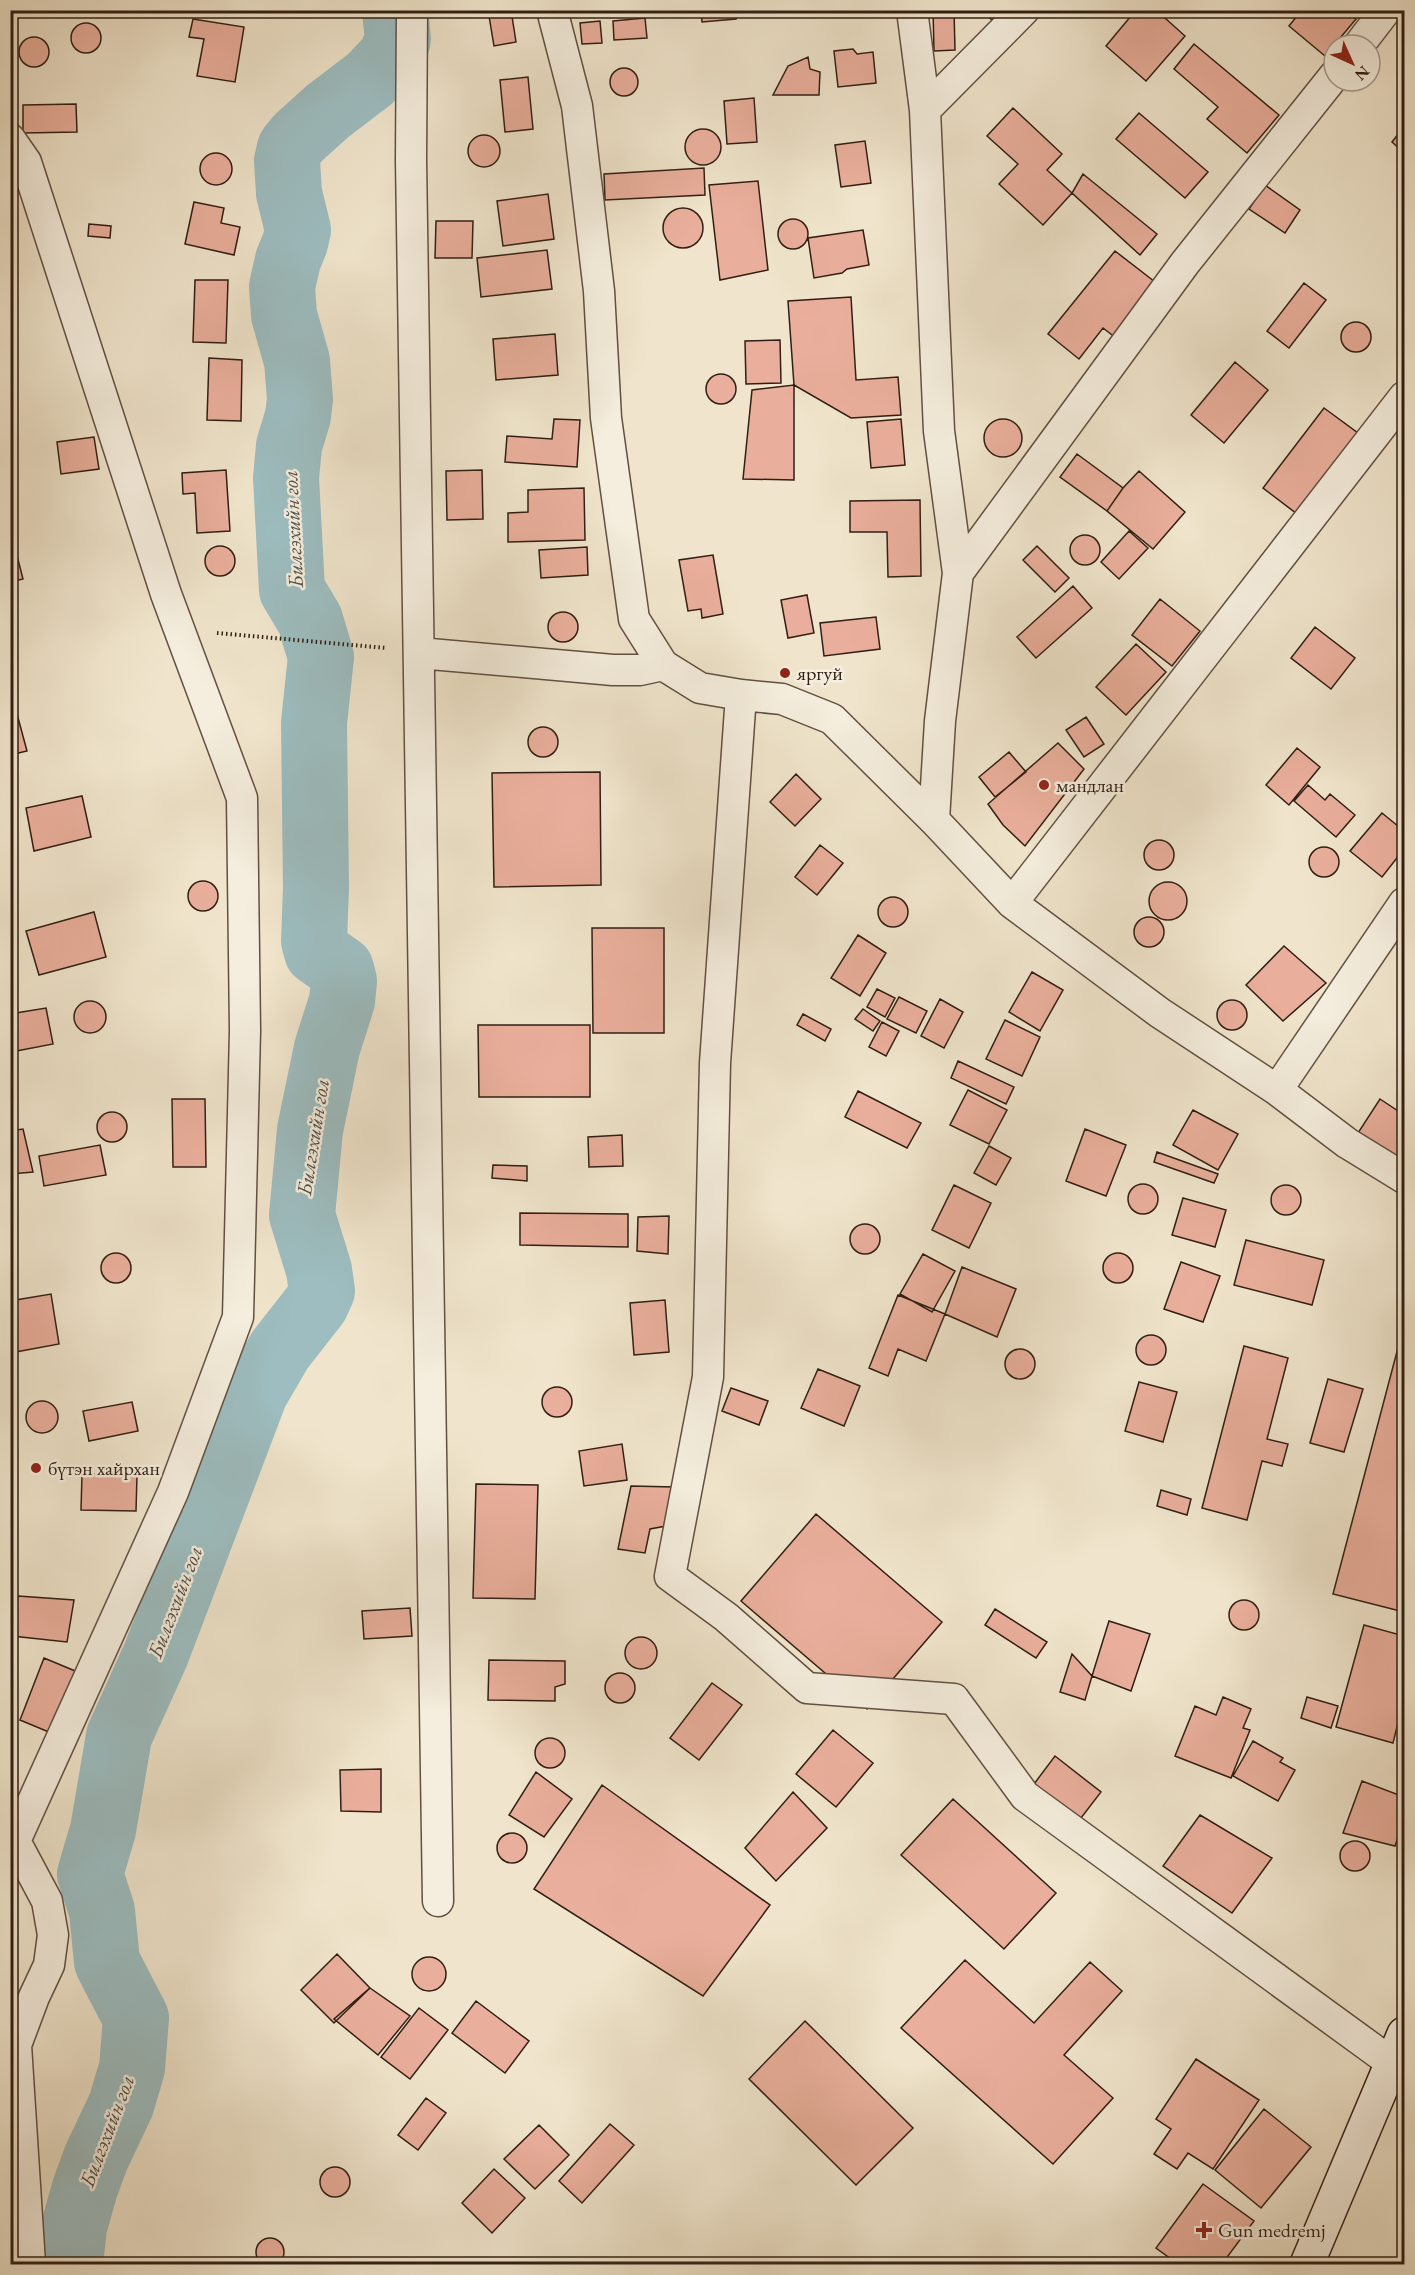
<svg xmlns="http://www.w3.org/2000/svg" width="1415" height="2275" viewBox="0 0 1415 2275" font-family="'EB Garamond',serif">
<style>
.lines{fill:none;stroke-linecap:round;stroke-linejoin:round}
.river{stroke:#9dbdc0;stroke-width:66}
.building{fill:#eaaf9c;stroke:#311e14;stroke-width:1.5}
.street-casing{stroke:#615042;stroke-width:33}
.secondary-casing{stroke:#311e14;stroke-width:36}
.path{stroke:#311e14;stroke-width:4;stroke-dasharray:1.5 3;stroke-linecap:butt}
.street{stroke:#f5eede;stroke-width:30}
.secondary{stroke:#f5eede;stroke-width:33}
.poi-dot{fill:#8f2418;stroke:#f5eede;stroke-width:2}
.labels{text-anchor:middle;stroke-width:5;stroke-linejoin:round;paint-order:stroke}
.poi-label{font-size:20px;fill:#311e14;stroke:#f5eede;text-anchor:start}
.water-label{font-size:21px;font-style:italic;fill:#514e48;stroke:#f5eede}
</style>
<rect width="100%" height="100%" fill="#f0e5cc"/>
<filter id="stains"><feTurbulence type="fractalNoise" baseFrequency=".00333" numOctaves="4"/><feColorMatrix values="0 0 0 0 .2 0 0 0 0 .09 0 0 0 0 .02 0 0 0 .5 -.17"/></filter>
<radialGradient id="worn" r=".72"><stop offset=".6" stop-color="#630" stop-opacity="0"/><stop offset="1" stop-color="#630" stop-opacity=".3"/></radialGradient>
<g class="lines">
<path class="river" d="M70 2264 74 2227 85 2188 96 2158 121 2105 132 2068 136 2018 107 1962 102 1911 90 1874 103 1830 119 1736 156 1654 255 1393 280 1350 316 1304 322 1291 319 1270 302 1215 310 1130 327 1048 342 1001 344 981 341 969 317 952 314 941 316 888 314 723 321 657 310 620 292 590 286 478 289 446 298 416 300 399 297 361 284 315 282 287 288 260 295 243 298 230 289 193 287 161 290 148 298 138 328 111 370 79 390 58 398 40 395 10"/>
</g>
<path class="building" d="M488 10H511L516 42 494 46Z
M701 10H736V19L702 22Z
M933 10H954L955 50 934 51Z
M981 10H1003L993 21Z
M1136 10H1156L1185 36 1146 81 1106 46Z
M1302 10H1346L1356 19 1325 56 1289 26Z
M645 18 647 38 614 40 613 21Z
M193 19 244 27 235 82 197 76 204 39 189 37Z
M600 21 602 43 582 44 580 23Z
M71 38a15 15 0 1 1 30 0a15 15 0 1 1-30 0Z
M19 52a15 15 0 1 1 30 0a15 15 0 1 1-30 0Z
M1194 44 1279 115 1247 153 1207 119 1218 107 1174 69Z
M853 49 857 54 873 52 876 83 838 87 834 51Z
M808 57 810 69 820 72 819 95H773L788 66Z
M610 82a14 14 0 1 1 28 0a14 14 0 1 1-28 0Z
M528 77 533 129 505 132 500 80Z
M754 98 757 142 727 144 724 101Z
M76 104 77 132 23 133V105Z
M1013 108 1062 154 1047 170 1072 193 1043 225 999 184 1018 164 987 136Z
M1139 113 1208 172 1185 198 1116 139Z
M1404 127V153L1392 142Z
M685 147a18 18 0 1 1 36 0a18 18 0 1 1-36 0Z
M468 151a16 16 0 1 1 32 0a16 16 0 1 1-32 0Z
M865 141 871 183 841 187 835 145Z
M200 169a16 16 0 1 1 32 0a16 16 0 1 1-32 0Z
M704 168 705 195 605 200 604 174Z
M1083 174 1157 234 1140 255 1072 193Z
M758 181 768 270 720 280 709 185Z
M1265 185 1300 210 1285 233 1249 209Z
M548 194 554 239 503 246 497 201Z
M194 202 224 208 221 223 240 227 234 255 185 244Z
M663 228a20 20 0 1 1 40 0a20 20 0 1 1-40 0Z
M778 234a15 15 0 1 1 30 0a15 15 0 1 1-30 0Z
M436 221H473L472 258H435Z
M89 224 111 226 110 238 88 236Z
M863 230 869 265 847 269 842 273 814 278 808 238Z
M547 250 552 289 481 297 477 258Z
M1115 251 1159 285 1116 338 1103 328 1079 359 1048 334Z
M195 280H228L226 343 193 342Z
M1304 283 1326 300 1289 348 1267 331Z
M851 297 856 380 898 377 901 415 851 418 794 385 788 301Z
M1341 337a15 15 0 1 1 30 0a15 15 0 1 1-30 0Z
M555 334 558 375 496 380 493 339Z
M780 340 781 383 746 384 745 341Z
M209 358 242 360 241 421 207 420Z
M1235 362 1268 390 1224 443 1191 415Z
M706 389a15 15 0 1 1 30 0a15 15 0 1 1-30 0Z
M794 385V480L743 479 752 390Z
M1324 408 1362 436 1301 517 1263 488Z
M554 419 580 420 577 467 505 462 507 436 552 439Z
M901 419 905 465 871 468 867 422Z
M984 438a19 19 0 1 1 38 0a19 19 0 1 1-38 0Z
M94 437 99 469 61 474 57 442Z
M1077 454 1123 488 1107 511 1060 477Z
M226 470 230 531 197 533 195 493 183 494 182 473Z
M482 470 483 519 447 520 446 471Z
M1139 471 1185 512 1153 549 1107 511 1123 488Z
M584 488 585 540 508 542V513L528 512V490Z
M920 500 921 576 888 577 887 532H850V501Z
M10 528 23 579 10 582Z
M1129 531 1148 548 1119 579 1101 562Z
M1070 550a15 15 0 1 1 30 0a15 15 0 1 1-30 0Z
M1037 546 1069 578 1055 592 1023 560Z
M205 561a15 15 0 1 1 30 0a15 15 0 1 1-30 0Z
M587 547 588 575 541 578 539 550Z
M713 555 723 614 702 618 701 609 688 611 679 560Z
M1073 586 1092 608 1036 658 1017 637Z
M807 595 814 633 788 638 781 600Z
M1160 599 1200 631 1172 666 1132 635Z
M548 627a15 15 0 1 1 30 0a15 15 0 1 1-30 0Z
M876 617 880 649 824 656 820 623Z
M1315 627 1355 658 1331 689 1291 658Z
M1136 644 1166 672 1126 715 1096 687Z
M17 714 27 751 10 755V715Z
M1086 717 1104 744 1084 757 1066 730Z
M528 742a15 15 0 1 1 30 0a15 15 0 1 1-30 0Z
M1058 743 1084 769 1025 846 1003 825 988 804Z
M1297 748 1320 767 1289 805 1266 785Z
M1009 752 1026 772 995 797 979 777Z
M600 772 601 885 494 887 492 773Z
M796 774 821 799 795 826 770 802Z
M1308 785 1325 800 1330 794 1355 815 1336 837 1294 801Z
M82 796 91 837 34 851 26 808Z
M1382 813 1404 831V849L1382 877 1350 851Z
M1144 855a15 15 0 1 1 30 0a15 15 0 1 1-30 0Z
M820 845 843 863 817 895 795 877Z
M1309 862a15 15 0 1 1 30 0a15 15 0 1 1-30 0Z
M188 896a15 15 0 1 1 30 0a15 15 0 1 1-30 0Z
M1149 901a19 19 0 1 1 38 0a19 19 0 1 1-38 0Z
M878 912a15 15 0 1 1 30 0a15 15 0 1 1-30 0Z
M94 912 106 957 39 975 26 931Z
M1134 932a15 15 0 1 1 30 0a15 15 0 1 1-30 0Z
M592 928H664V1033H593Z
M858 935 886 953 860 996 831 978Z
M1284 946 1326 983 1283 1021 1246 985Z
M1032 972 1063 990 1040 1031 1009 1012Z
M877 989 895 998 885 1017 867 1007Z
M899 997 927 1011 916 1033 887 1019Z
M940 999 963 1012 944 1048 921 1036Z
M1217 1015a15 15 0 1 1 30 0a15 15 0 1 1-30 0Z
M74 1017a16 16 0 1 1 32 0a16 16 0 1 1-32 0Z
M46 1008 53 1044 11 1052 10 1014Z
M863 1009 880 1021 873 1031 855 1019Z
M803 1014 831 1029 825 1041 797 1025Z
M1005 1020 1040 1037 1022 1076 986 1059Z
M882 1022 899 1031 886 1056 869 1047Z
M478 1025H590V1097H479Z
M958 1061 1014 1087 1006 1104 951 1078Z
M968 1090 1007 1110 989 1144 950 1125Z
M858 1091 921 1123 907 1148 845 1117Z
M172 1099H205L206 1167H173Z
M1380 1099 1404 1115V1172L1356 1136Z
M1193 1110 1238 1134 1218 1170 1173 1145Z
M97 1127a15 15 0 1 1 30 0a15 15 0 1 1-30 0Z
M23 1129 33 1172 10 1174V1131Z
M1085 1129 1126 1145 1106 1196 1066 1181Z
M622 1135 623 1166 589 1167 588 1137Z
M100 1145 106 1175 44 1186 39 1156Z
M989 1146 1011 1158 996 1185 974 1173Z
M1157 1152 1218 1174 1214 1183 1154 1162Z
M493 1165 527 1166V1181L492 1178Z
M1128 1199a15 15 0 1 1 30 0a15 15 0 1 1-30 0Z
M954 1185 991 1203 969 1248 932 1230Z
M1271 1200a15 15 0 1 1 30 0a15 15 0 1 1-30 0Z
M1183 1198 1226 1210 1215 1247 1172 1235Z
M520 1213 628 1214V1247L520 1245Z
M669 1216 668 1254 637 1251 638 1217Z
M850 1239a15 15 0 1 1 30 0a15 15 0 1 1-30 0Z
M1246 1240 1324 1260 1312 1305 1234 1285Z
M101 1268a15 15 0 1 1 30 0a15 15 0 1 1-30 0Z
M1103 1268a15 15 0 1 1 30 0a15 15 0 1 1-30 0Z
M923 1254 955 1271 932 1312 900 1294Z
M1181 1262 1220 1276 1203 1322 1164 1309Z
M962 1267 1016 1289 997 1337 945 1314Z
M51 1294 59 1344 10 1353V1301Z
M898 1295 945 1314 926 1361 898 1349 888 1376 869 1368Z
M665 1300 669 1352 634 1355 630 1303Z
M1404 1325V1612L1333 1594Z
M1136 1350a15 15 0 1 1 30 0a15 15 0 1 1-30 0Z
M1244 1346 1288 1358 1267 1439 1288 1444 1282 1466 1262 1461 1247 1520 1202 1508Z
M1005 1364a15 15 0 1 1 30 0a15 15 0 1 1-30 0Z
M818 1369 860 1386 844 1426 801 1408Z
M1328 1379 1363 1389 1344 1452 1310 1443Z
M1139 1382 1177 1392 1163 1442 1125 1431Z
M542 1402a15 15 0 1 1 30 0a15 15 0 1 1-30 0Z
M731 1388 768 1401 759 1425 722 1411Z
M26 1417a16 16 0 1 1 32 0a16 16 0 1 1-32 0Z
M132 1402 138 1431 89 1441 83 1411Z
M622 1444 627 1480 584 1486 579 1451Z
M82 1474 137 1475 136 1511 81 1510Z
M476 1484 538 1485 535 1599 473 1598Z
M631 1486 674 1487 666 1526 650 1529 645 1553 618 1549Z
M1161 1490 1191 1499 1187 1515 1157 1506Z
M816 1514 942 1622 867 1709 741 1601Z
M18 1596 74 1600 67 1642 12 1636Z
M1229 1615a15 15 0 1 1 30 0a15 15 0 1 1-30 0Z
M410 1608 412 1636 364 1639 362 1611Z
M995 1609 1047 1642 1036 1658 985 1625Z
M1109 1621 1150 1634 1131 1691 1092 1676Z
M1364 1625 1404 1636V1699L1393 1743 1336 1727Z
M625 1653a16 16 0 1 1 32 0a16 16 0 1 1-32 0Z
M1072 1654 1092 1676 1085 1700 1060 1692Z
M44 1658 80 1673 56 1735 20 1720Z
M489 1660 565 1661V1684L555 1687V1701L488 1700Z
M605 1688a15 15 0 1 1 30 0a15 15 0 1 1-30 0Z
M712 1683 742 1705 699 1760 670 1738Z
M1223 1697 1251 1709 1243 1728 1250 1730 1231 1778 1175 1756 1195 1706 1216 1715Z
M1307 1697 1338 1706 1331 1728 1301 1718Z
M833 1730 873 1763 836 1807 796 1774Z
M535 1753a15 15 0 1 1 30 0a15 15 0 1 1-30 0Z
M1253 1741 1283 1758 1280 1762 1295 1770 1278 1801 1233 1776Z
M1055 1756 1101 1792 1071 1831 1025 1796Z
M381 1769V1812L341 1811 340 1770Z
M536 1772 572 1799 544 1837 509 1815Z
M1362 1781 1404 1797V1820L1395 1846 1343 1833Z
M602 1785 770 1905 703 1996 534 1889Z
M793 1792 827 1828 776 1881 745 1848Z
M953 1799 1056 1893 1004 1949 901 1855Z
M1200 1815 1272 1858 1232 1913 1163 1866Z
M497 1848a15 15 0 1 1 30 0a15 15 0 1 1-30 0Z
M1340 1856a15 15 0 1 1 30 0a15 15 0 1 1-30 0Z
M337 1954 370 1988 334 2023 301 1990Z
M412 1974a17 17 0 1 1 34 0a17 17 0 1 1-34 0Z
M965 1960 1034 2023 1090 1962 1122 1991 1064 2055 1113 2098 1053 2164 901 2028Z
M370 1988 410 2016 378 2055 334 2019Z
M476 2001 529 2041 505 2073 452 2033Z
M419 2008 448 2030 410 2079 381 2057Z
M805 2021 913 2128 856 2185 749 2079Z
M1196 2059 1259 2100 1213 2169 1188 2153 1177 2169 1154 2154 1171 2129 1156 2119Z
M426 2098 446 2113 418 2150 398 2135Z
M1264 2109 1311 2147 1261 2208 1215 2170Z
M610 2124 634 2145 582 2203 559 2181Z
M539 2125 569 2155 535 2189 504 2159Z
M320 2182a15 15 0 1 1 30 0a15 15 0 1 1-30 0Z
M494 2169 525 2198 492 2233 462 2203Z
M1203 2184 1254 2221 1222 2264H1178L1156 2248Z
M256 2252a14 14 0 1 1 28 0a14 14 0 1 1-28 0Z"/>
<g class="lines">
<g class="street-casing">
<path id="street" d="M412 10 411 160 438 1901
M552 10 577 106 599 291 606 418 634 619 663 665 700 688 741 695 782 699 832 719 934 820
M912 10 925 110 939 431 958 573 940 721 934 820 1012 903 1160 1013 1277 1090 1347 1143 1404 1178
M1359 45 1386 10
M925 110 1024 10
M10 139 26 162 166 594 242 798 245 1031 238 1317 173 1492 15 1841 47 1901 53 1935 49 1965 34 1997 16 2045
M958 573 1185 263 1334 76
M419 653 613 670H640L663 665
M741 695 715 1063 708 1377 670 1576 726 1617 807 1688 954 1699 1025 1796 1392 2063
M1012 903 1404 397
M1277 1090 1404 903
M10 2044 16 2045 30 2264"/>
</g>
<g class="secondary-casing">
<path id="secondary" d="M1307 2264 1404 2034"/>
</g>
<path class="path" d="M217 633 386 648"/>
<use href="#street" class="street"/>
<use href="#secondary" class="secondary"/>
</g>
<g class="poi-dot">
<circle cx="785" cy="673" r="6"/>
<circle cx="1044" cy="785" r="6"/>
<circle cx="36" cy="1468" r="6"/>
<path d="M1201 2221h6v6h6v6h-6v6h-6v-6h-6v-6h6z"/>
</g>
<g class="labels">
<g class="poi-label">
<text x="797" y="680">яргуй</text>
<text x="1056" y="792">мандлан</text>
<text x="48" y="1475">бүтэн хайрхан</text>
<text x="1218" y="2237">Gun medremj</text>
</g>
<g class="water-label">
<text transform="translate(293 529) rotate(-93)" y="7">Билгэхийн гол</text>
<text transform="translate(313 1137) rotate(-81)" y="7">Билгэхийн гол</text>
<text transform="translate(175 1602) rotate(-69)" y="7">Билгэхийн гол</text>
<text transform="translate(107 2131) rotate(-69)" y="7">Билгэхийн гол</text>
</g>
</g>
<rect width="1415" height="2275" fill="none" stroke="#f0e5cc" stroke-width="36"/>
<rect x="12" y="12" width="1391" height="2251" fill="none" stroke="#311e14" stroke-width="3"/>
<rect x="18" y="18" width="1379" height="2239" fill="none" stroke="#311e14" stroke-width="1.5"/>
<g transform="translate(1352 63) rotate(135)"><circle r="28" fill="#f5eede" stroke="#a79b8d" stroke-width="1.5"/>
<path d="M0-4.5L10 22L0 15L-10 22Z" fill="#8f2418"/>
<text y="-9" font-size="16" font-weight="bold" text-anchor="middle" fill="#311e14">N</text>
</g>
<rect width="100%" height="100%" filter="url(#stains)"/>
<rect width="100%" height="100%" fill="url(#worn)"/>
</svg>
